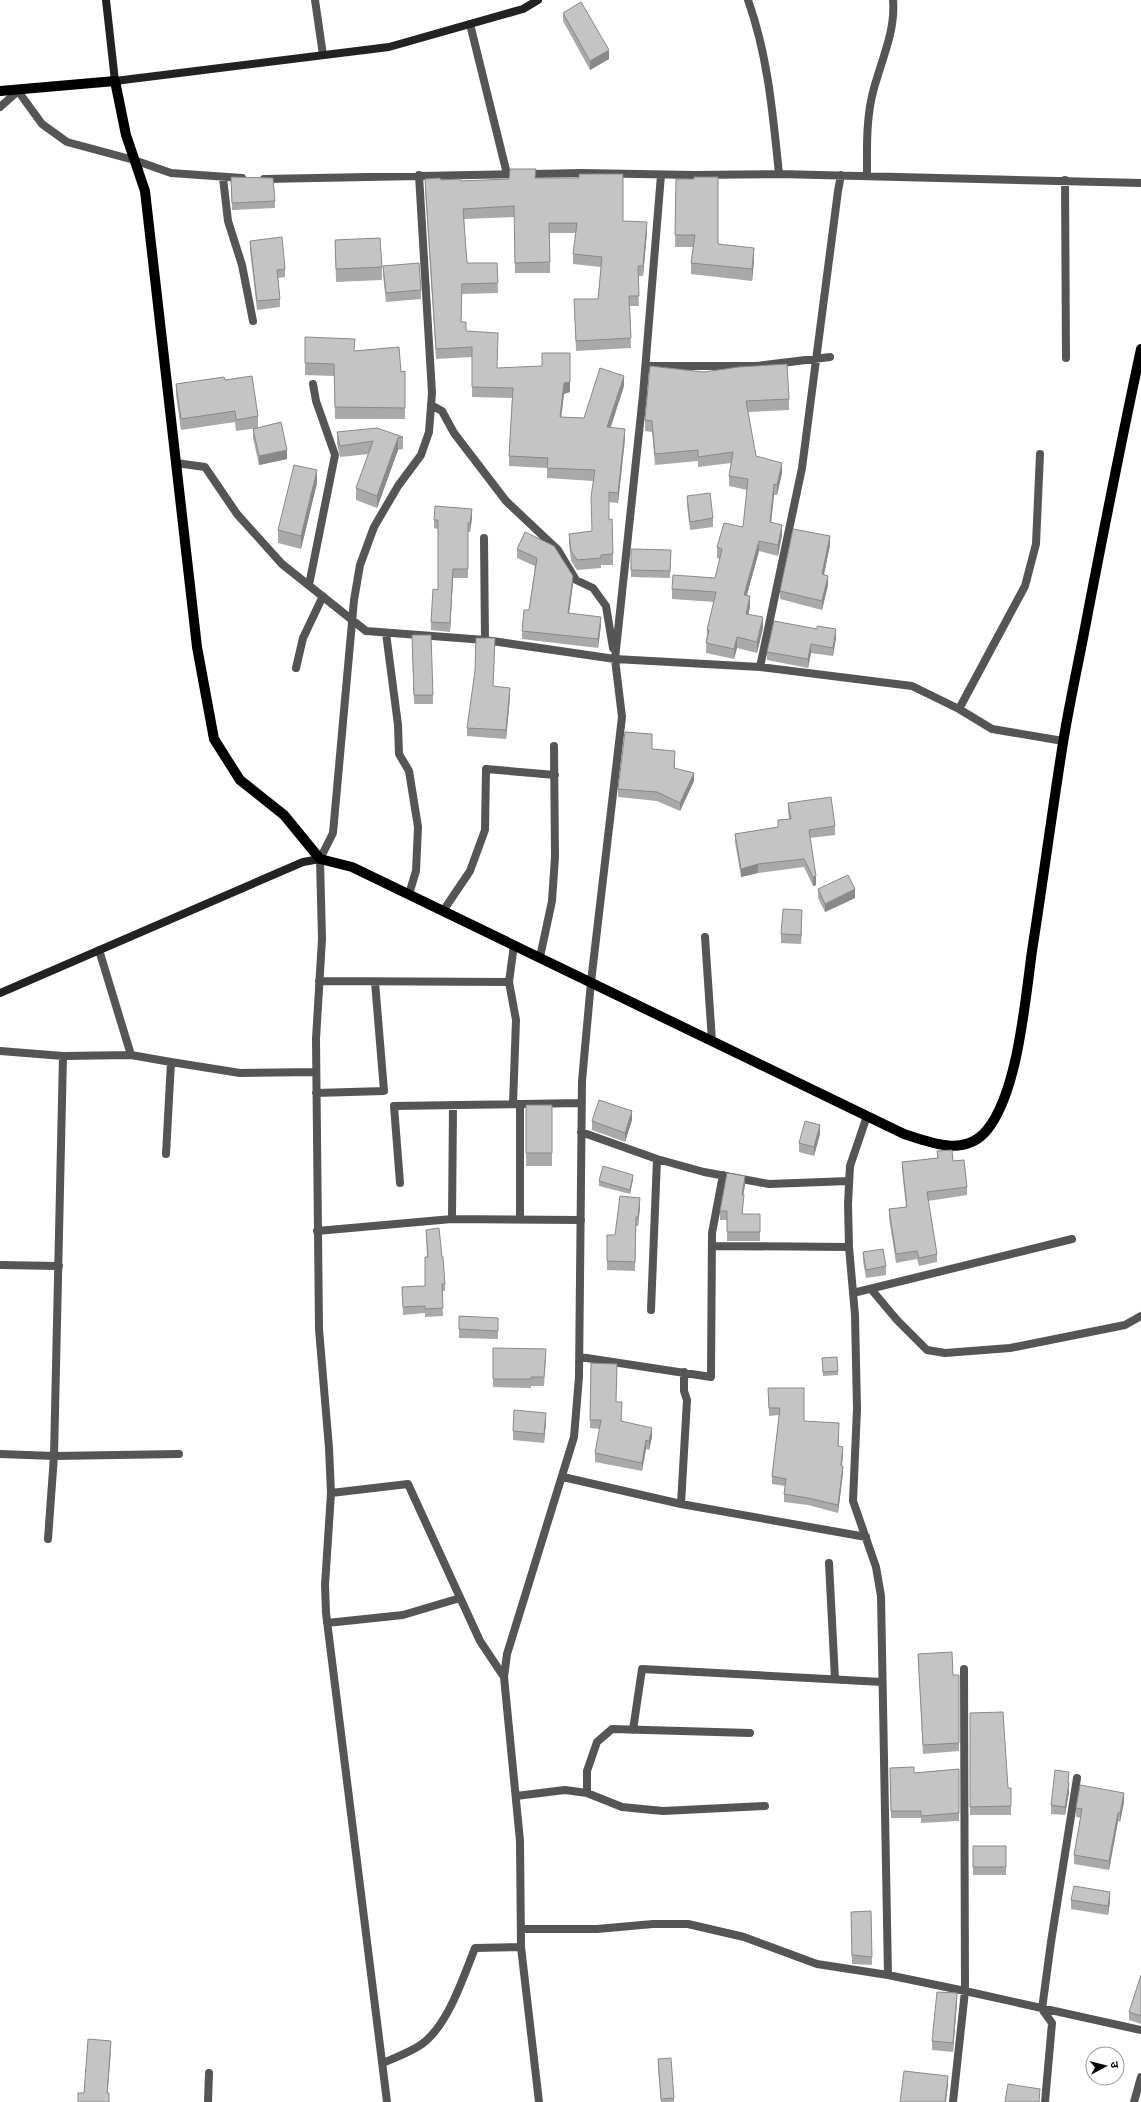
<svg xmlns="http://www.w3.org/2000/svg" width="1141" height="2102" viewBox="0 0 1141 2102" font-family="Rubik,'Noto Sans Devanagari',sans-serif">
<style>
.lines{fill:none;stroke-linecap:round;stroke-linejoin:round}
.street{stroke:#555;stroke-width:8}
.secondary{stroke:#222;stroke-width:8}
.primary{stroke:#000;stroke-width:10}
.wall{fill:#a9a9a9}
.shaded-wall{fill:#898989}
.building{fill:#c4c4c4;stroke:#898989}
</style>
<rect width="100%" height="100%" fill="#fff"/>
<g class="lines">
<path class="street" d="M315 0 323 55
M748 0C768 56 773 115 779 174
M470 24 507 174
M0 107 18 91 42 124 67 142 134 160 171 173 242 178
M867 176C867 149 866 123 872 96 879 65 896 33 893 0
M223 178 228 221 242 265 253 321
M264 179 582 173 694 175 779 174 1141 183
M1065 180 1066 358
M646 366H757L830 357
M431 405 442 411 454 433 506 501 558 550 576 580 593 588 606 606 613 648
M176 463 205 467 237 514 282 564 366 631 485 640 615 659 760 667 912 686 959 709 1025 586 1036 544 1040 454
M484 538 485 640
M309 585 335 455 316 401 313 384
M386 633 398 725 399 754 409 771 418 827 416 871 409 894
M760 667 802 468 838 191 841 175
M296 668 303 638 323 596
M959 709 992 729 1063 741
M443 911 470 871 485 830 486 769 555 775
M705 937 712 1041
M99 950 131 1055 171 1062 166 1154
M540 957 552 901 555 857 554 746
M319 981 509 982
M0 1051 63 1056 131 1055
M171 1062 240 1073 316 1072
M316 1093 384 1091 375 982
M513 1104 516 1020 509 982 514 945
M520 1104V1219
M867 1116 850 1166 848 1204 849 1247 855 1315 857 1409 853 1501 876 1567 881 1596 888 1975
M581 1132 657 1159 704 1172 769 1184 849 1181
M400 1183 394 1106 581 1103
M452 1219 453 1105
M317 1231 452 1219 581 1220
M713 1246 849 1247
M0 1265 59 1266
M871 1289 897 1320 927 1350 945 1353 1010 1348 1125 1325 1141 1316
M853 1293 1072 1239
M651 1310 657 1159
M580 1357 711 1377 712 1233 723 1175
M0 1454 54 1456 179 1454
M563 1477 681 1504 866 1537
M331 1493 408 1484 480 1641 504 1677
M681 1504 687 1400 684 1391V1372
M48 1539 54 1456 63 1056
M829 1563 835 1679
M327 1623 403 1615 460 1598
M633 1730 642 1669 882 1682
M587 1793V1771L597 1742 612 1729 750 1733
M516 1796 565 1790 587 1793 622 1807 663 1811 765 1806
M521 1929H597L653 1924H688L744 1937 817 1964 888 1975 965 1991 1141 2030
M383 2063C396 2057 411 2052 422 2044 448 2025 463 1978 475 1948L521 1947
M208 2102 209 2073
M387 2102 326 1613 325 1585 331 1493 329 1448 319 1329 316 1039 322 939 320 859 333 833 354 600 360 565 374 527 398 486 421 455 429 432 432 393 419 175
M539 2102 521 1947 520 1841 504 1677 507 1654 574 1437 579 1377 582 1081 591 982 622 717 615 659 643 395 661 175
M953 2102 965 1991 964 1669
M1045 2102 1052 2023 1042 2009 1051 1942 1077 1778
M1134 2102 1141 2077"/>
<path class="secondary" d="M106 0 115 81 389 47 523 9 538 0
M0 993 303 862 320 859"/>
<path class="primary" d="M0 91 115 81 126 135 145 191 197 647 214 739 240 780 284 815 320 859 352 867 904 1134C931 1143 965 1157 987 1130 1018 1092 1025 1001 1032 951 1043 881 1052 812 1063 743 1070 699 1080 656 1088 612 1105 524 1122 437 1141 349"/>
</g>
<path class="wall" d="M563 13 609 59 590 70 563 21Z
M231 177 275 201V208L232 210Z
M536 178 623 221 647 232 643 276H638L639 306H630L631 348 576 351 574 299H598L601 267 573 264V254L576 233H550V273H515L514 217 464 219 467 263H497L498 293 462 294 461 322 466 331 498 368 570 392 564 394 561 417 584 418 624 386 611 427 625 439 618 503 609 502V520L613 554V565H601V568L577 570 571 561 569 544V534L592 531 593 481 547 478V468L509 466V456L512 398 472 397V357L436 359 425 189V179L441 180 461 181Z
M676 179 718 244 754 260 752 281 691 274V263L693 247H675Z
M335 240 382 267V280L336 282Z
M250 241 285 269V277L278 278 280 299V307L257 310 250 250Z
M383 266 421 290V299L386 302 383 275Z
M355 351 401 372 405 371V419H335L334 376 305 375V363Z
M650 366 789 399V410L748 412 756 456 782 473 777 495H774L771 522 782 535 778 556 759 551 747 595 750 607 748 615 763 628 757 653 737 648 734 659 706 653 707 630 714 602 672 599V589L715 578 720 559 717 558V547L743 527 747 490 729 486V476L731 463 698 467V461L655 465 652 432 645 431V420Z
M225 380 258 416V428L287 459 259 465 253 438V429L257 428 236 431 235 422 181 430 176 395V384Z
M337 432 403 437V449L398 450 377 508 356 500V488L369 454 340 457 337 444Z
M317 483 301 549 278 543V530Z
M687 496 713 518V527L690 530 687 505Z
M472 518 470 532H468V578H453L450 632 431 630V622L438 590V529L434 528V520Z
M525 532 573 584 569 613 601 625 598 648 522 639V631L529 610 535 566 517 558V549Z
M830 545 824 575 828 585 822 610 780 599V591Z
M631 549 671 557 670 578 631 577Z
M836 638 833 656 811 653 808 668 767 660V652Z
M412 644 433 695V704H414Z
M495 647 493 686 510 697 506 739 467 736V728Z
M652 749 675 759 674 769 694 781 680 811 657 801 618 797V789Z
M788 803 835 826V835L810 838 816 885 813 886 804 867 758 873 741 877 735 842V834L778 827V820L789 819 788 811Z
M818 889 855 898 825 912 818 898Z
M802 919 801 944 781 943V934Z
M526 1105H552V1166H526Z
M632 1120 625 1142 592 1130V1121Z
M820 1134 814 1156 799 1152V1143Z
M937 1151 953 1161 967 1187V1195L928 1201 937 1254V1262L919 1266 917 1259 896 1263 889 1218V1209L906 1207 902 1170V1162L937 1158Z
M633 1179 630 1194 599 1186V1181Z
M745 1185 743 1195V1214H760V1241H727V1220H720V1211Z
M640 1207 638 1226H636L635 1271 607 1270V1235H615Z
M426 1230 442 1257 445 1284V1291H442L443 1316 425 1317V1313L403 1315 402 1287 425 1286 427 1257Z
M863 1252 886 1266V1275L866 1278 863 1261Z
M498 1318V1339L459 1338V1329Z
M493 1348 546 1358 544 1386H531V1388L493 1387Z
M822 1362 838 1371V1375L823 1376Z
M591 1363 616 1402 622 1421 652 1437 649 1450 646 1449 642 1471 595 1462V1453L600 1429 590 1428Z
M768 1388 804 1421 839 1431V1446L843 1454 842 1465 843 1473 838 1513 808 1505 784 1502V1494L785 1486 772 1484V1476L779 1415 769 1416Z
M546 1421 544 1443 513 1440V1431Z
M918 1654 953 1675H959V1751L923 1754Z
M970 1713 1008 1788H1011V1815H970Z
M890 1768 914 1773 959 1769V1821L921 1823V1818H891Z
M1069 1783V1792L1065 1815 1051 1814V1805Z
M1124 1802 1120 1822 1118 1821 1109 1870 1074 1864V1855L1081 1818 1076 1817V1808Z
M973 1846H1006V1875H973Z
M1071 1900 1110 1901 1108 1915 1071 1909Z
M851 1921 872 1957V1965L852 1964Z
M1141 1975V2024L1129 2020V2012Z
M957 2002 953 2052 932 2050V2041Z
M658 2059 674 2098V2102H661L658 2068Z"/>
<path class="shaded-wall" d="M609 50V59L590 70V61Z
M647 222V232L643 276V266Z
M754 248V260L752 281V269Z
M570 353V392L564 394 560 427V417L564 383Z
M624 376V386L607 437V427Z
M625 429V439L618 503V493Z
M398 438V450L377 508V496Z
M287 450V459L259 465V456Z
M782 463V473L777 495V485Z
M317 470V483L301 549V536Z
M774 484V495L770 533V522Z
M472 509V518L470 532V523Z
M782 525V535L778 556V545Z
M830 536V545L822 583V574Z
M759 541V551L744 605V595Z
M453 569V578L450 632V623Z
M573 576V584L568 621V613Z
M828 576V585L822 610V601Z
M750 596V607L746 625V614Z
M601 617V625L598 648V639Z
M763 617V628L757 653V642Z
M836 629V638L833 656V648Z
M737 637V648L734 659V649Z
M811 644V653L808 668V659Z
M510 688V697L506 739V730Z
M675 751V759L674 777V768Z
M694 773V781L680 811V803Z
M758 864V873L741 877V869Z
M816 876V885L813 886V877Z
M855 889V898L825 912V904Z
M802 910V919L801 944V935Z
M632 1111V1120L625 1142V1133Z
M820 1125V1134L814 1156V1147Z
M633 1175V1179L630 1194V1190Z
M745 1176V1185L742 1203V1195Z
M640 1198V1207L638 1226V1217Z
M546 1413V1421L544 1443V1434Z
M652 1428V1437L649 1450V1441Z
M646 1440V1449L642 1471V1463Z
M843 1447V1454L841 1473V1465Z
M843 1466V1473L838 1513V1505Z
M1069 1783V1792L1065 1815V1807Z
M1124 1793V1802L1120 1822V1813Z
M1118 1813V1821L1109 1870V1861Z
M1110 1892V1901L1108 1915V1906Z
M957 1993V2002L953 2052V2043Z
M111 2041V2049L107 2102V2093Z
M948 2076V2085L946 2102H945Z"/>
<path class="building" d="M581 2 609 50 590 61 563 13Z
M510 169H536L535 178H579V174H623V221L647 222 643 266H638L639 296H629L631 338 576 341 574 299H598L602 257 573 254 577 223H549L550 262 515 263 514 206 463 209 467 263H497L498 283 462 284 461 322H466V331L498 333 497 368 542 366V353H570V382L564 383 560 417 584 418 600 368 624 376 607 427 625 429 618 493 609 492V520L612 519 613 554 601 555V558L577 560 571 551 569 534 592 531 591 497 595 470 547 468 548 458 509 456 513 388 472 387V347L436 349 425 179 440 178 441 180 460 179 461 181 509 179Z
M231 177 273 178 275 201 232 203Z
M694 177H718V244L754 248 752 269 691 263 695 235H675L676 179H694Z
M282 237 285 269 277 270 280 299 257 301 250 241Z
M380 238 382 267 336 269 335 240Z
M419 263 421 290 386 293 383 266Z
M305 337 355 339 354 351 399 347 401 372 405 371V408L335 407 334 364 305 363Z
M787 364 789 399 746 401 756 456 782 463 777 485 774 484 770 522 782 525 778 545 759 541 744 595 750 596 746 614 763 617 757 642 737 637 734 649 706 643 709 630H707L716 592 672 589 673 575 715 578 722 549 717 547 724 523 743 527 748 479 729 476 733 452 698 457V450L655 454 652 421 645 420 650 366 704 372 739 367Z
M252 376 258 416 236 420 235 411 181 419 176 384 224 377 225 380Z
M281 422 287 450 259 456 253 429Z
M377 428 403 437 398 438 377 496 356 488 373 441 340 446 337 432Z
M294 465 317 470 301 536 278 530Z
M710 493 713 518 690 522 687 496Z
M435 506 472 509 470 523H468V569H453L450 623 431 622 433 589 438 590V520H434Z
M793 529 830 536 822 574 828 576 822 601 780 591Z
M525 532 554 546 573 576 568 613 601 617 598 639 522 631 524 610H529L537 558 517 549Z
M631 549 671 550 670 571 631 570Z
M774 621 817 629V626L836 629 833 648 811 644 808 659 767 652Z
M412 635H431L433 695H414Z
M476 638H495L493 686 510 688 506 730 467 728 475 671Z
M625 732 652 734V749L675 751 674 768 694 773 680 803 657 792 618 789Z
M831 797 835 826 809 830 816 876 813 877 804 859 758 864 741 869 735 834 778 827V820L791 819 788 803Z
M848 875 855 889 825 904 818 889Z
M783 909 802 910 801 935 781 934Z
M599 1100 632 1111 625 1133 592 1121Z
M526 1105H552V1153H526Z
M805 1121 820 1125 814 1147 799 1143Z
M952 1150 953 1161 964 1160 967 1187 927 1192 937 1254 919 1258 917 1251 896 1254 889 1209 907 1207 902 1162 938 1158 937 1151Z
M603 1166 633 1175 630 1190 599 1181Z
M727 1173 745 1176 742 1195H744L742 1214H760V1232H727V1211H720Z
M620 1196 640 1198 638 1217H636L635 1262 607 1261V1235H615Z
M439 1228 442 1257H443L445 1284H442L443 1308 425 1309V1306L403 1307 402 1287 425 1286V1257H428L426 1230Z
M883 1249 886 1266 866 1270 863 1252Z
M459 1316 498 1318V1331L459 1329Z
M493 1348 546 1349 544 1377H531V1379H493Z
M837 1357 838 1371 823 1372 822 1358Z
M591 1363 617 1364 616 1402H622L621 1421 652 1428 649 1441 646 1440 642 1463 595 1453 601 1420H590Z
M768 1388H804V1421L839 1423 838 1446 843 1447 841 1465 843 1466 838 1505 808 1498 784 1494 786 1479 772 1476 780 1408H769Z
M514 1410 546 1413 544 1434 513 1431Z
M952 1652 953 1675H959V1743L923 1745 918 1654Z
M1003 1712 1008 1788H1011V1806L970 1807V1713Z
M914 1767V1773L959 1769V1813L921 1816V1811H891L890 1768Z
M1055 1770 1069 1772 1068 1783H1069L1065 1807 1051 1805Z
M1080 1785 1124 1793 1120 1813H1118L1109 1861 1074 1855 1082 1809 1076 1808Z
M973 1846H1006V1867H973Z
M1074 1886 1110 1892 1108 1906 1071 1900Z
M871 1911 872 1957 852 1955 851 1912Z
M1141 1975V2016L1129 2012Z
M937 1992 957 1993 953 2043 932 2041Z
M88 2039 111 2041 107 2093H109V2102H78V2093H84Z
M671 2058 674 2098 661 2099 658 2059Z
M904 2071 948 2076 945 2102H900Z
M1008 2084 1040 2089 1039 2102H1005Z"/>
<g transform="translate(1105 2066) rotate(83)"><circle r="19" fill="#ffffff" stroke="#999999"/>
<path d="M0-3L7 15L0 10L-7 15Z" fill="#000000"/>
<text y="-6" font-size="11" font-weight="bold" text-anchor="middle" fill="#000000">उ</text>
</g>
</svg>
